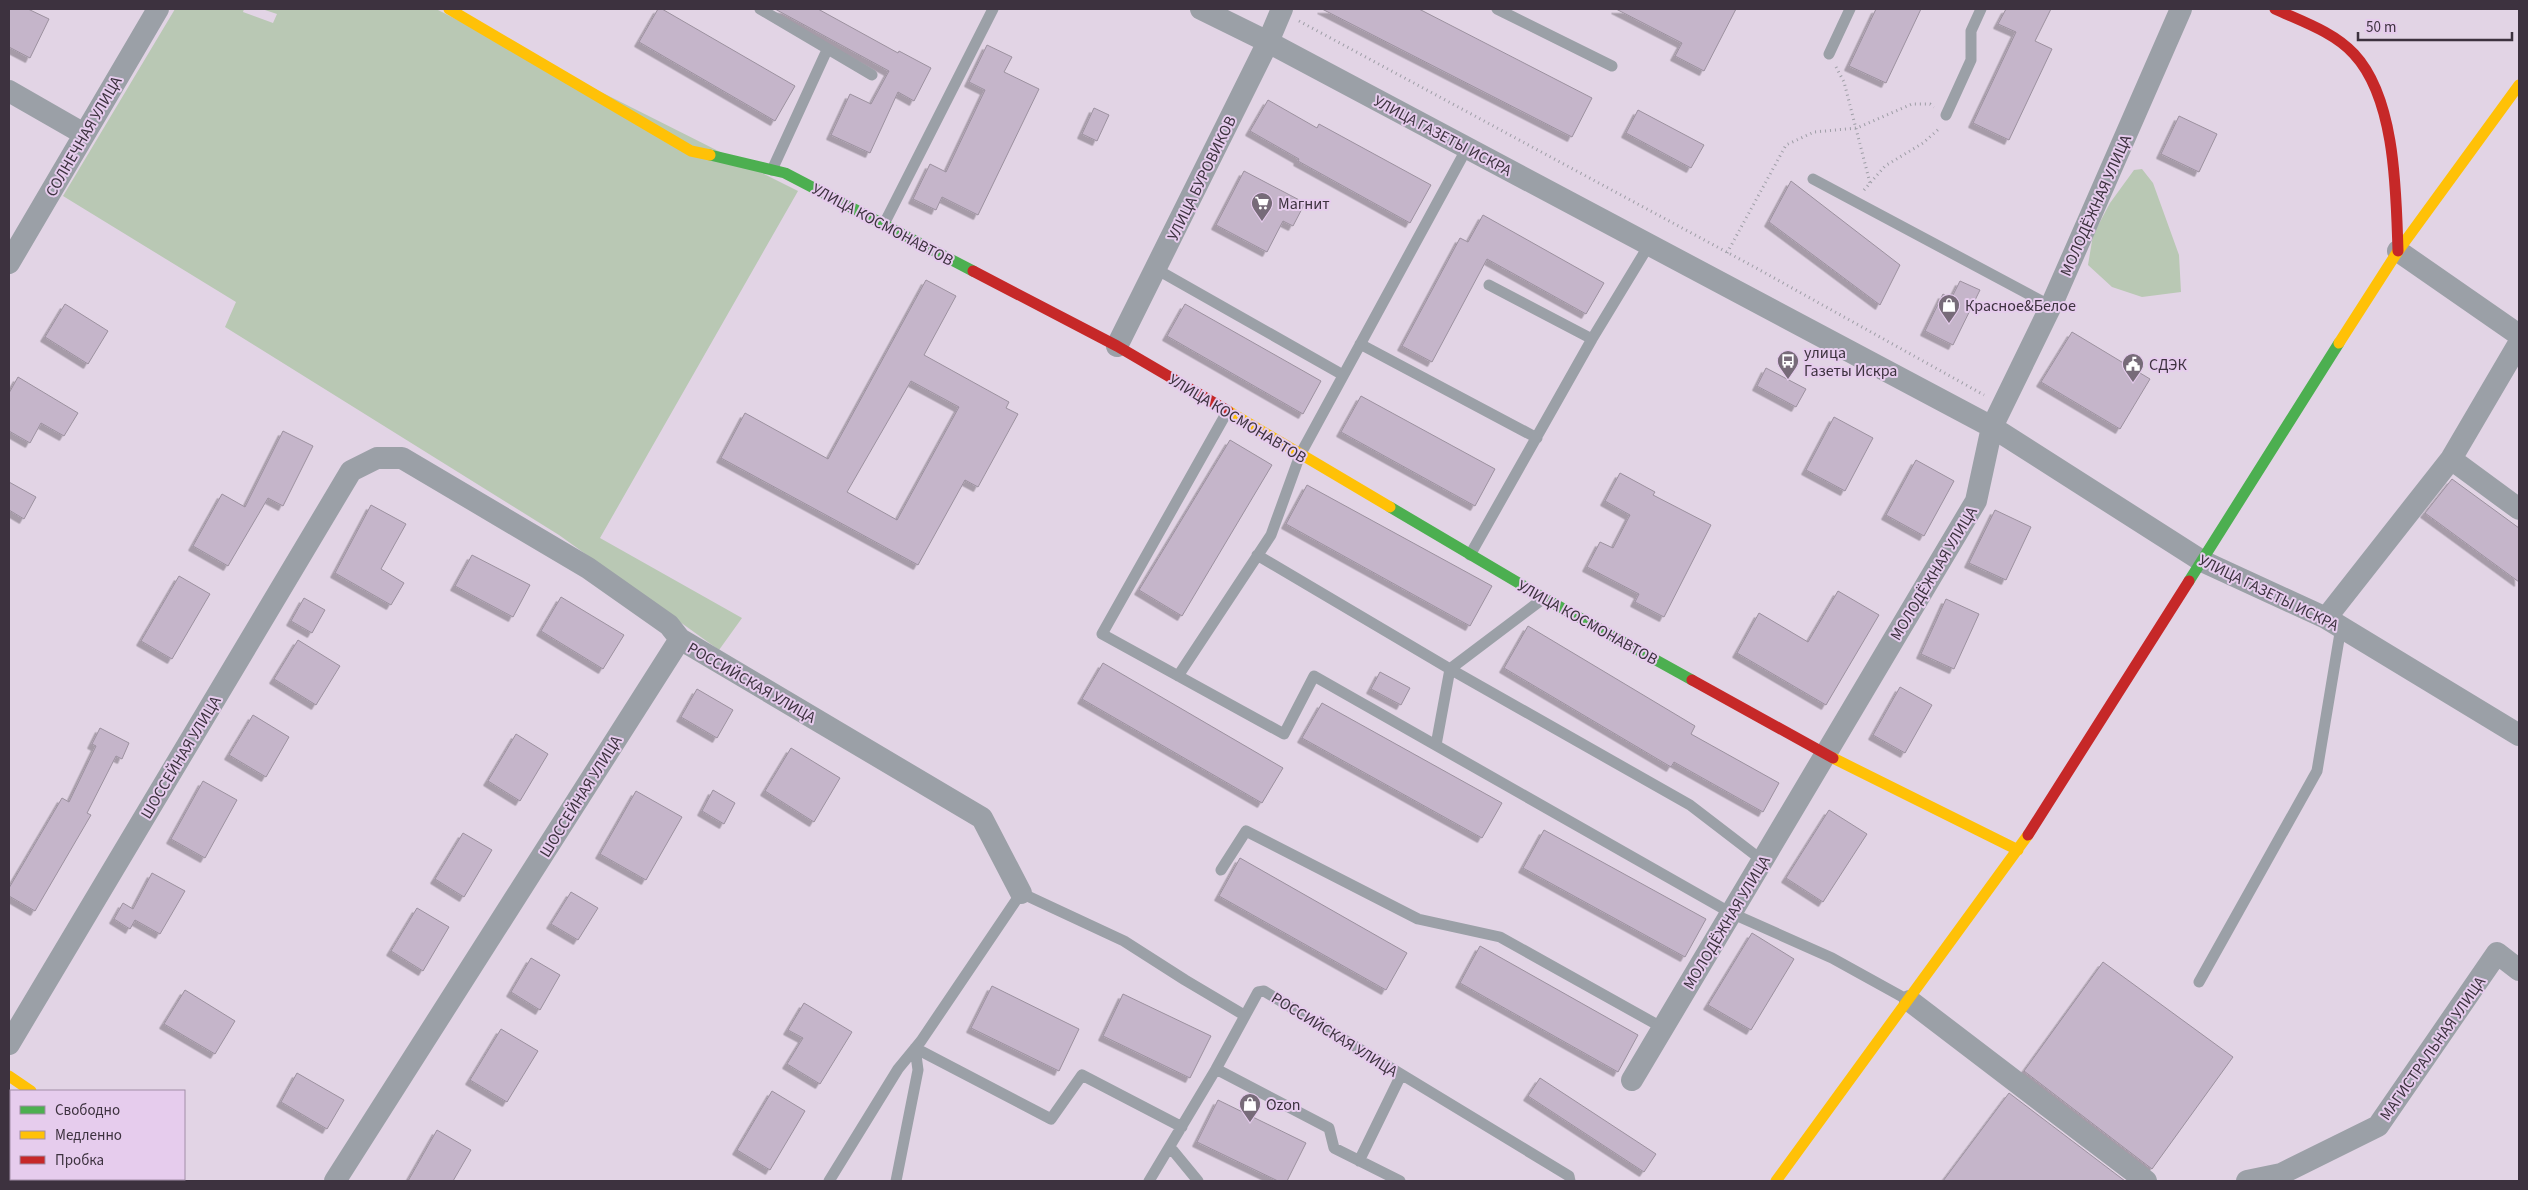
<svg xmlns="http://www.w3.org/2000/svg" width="2528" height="1190" viewBox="0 0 2528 1190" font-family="'Source Sans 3',sans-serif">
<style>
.green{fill:#b9c8b4}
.building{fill:#c5b5ca;stroke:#9c919f;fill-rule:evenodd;filter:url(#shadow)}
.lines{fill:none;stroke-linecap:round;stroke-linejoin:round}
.path{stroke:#9e9ea6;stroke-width:3;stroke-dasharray:1 4;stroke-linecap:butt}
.lane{stroke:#9ba0a7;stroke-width:11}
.street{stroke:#9ba0a7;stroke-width:22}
.fast{stroke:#4caf50;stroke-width:11}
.slow{stroke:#ffc107;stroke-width:11}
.jam{stroke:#c62828;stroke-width:11}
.labels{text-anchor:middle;stroke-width:4;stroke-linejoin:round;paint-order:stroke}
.street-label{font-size:16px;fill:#3d323f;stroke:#e6cced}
.poi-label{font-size:16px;fill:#3d323f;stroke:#e6cced;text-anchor:start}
</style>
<defs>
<filter id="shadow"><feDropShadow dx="-4.5" dy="4.5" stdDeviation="0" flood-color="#0004"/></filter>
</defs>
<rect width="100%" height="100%" fill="#e2d4e5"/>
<path class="green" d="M175 9H244L243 12 273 23 277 14 262 9H436L798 191 600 538 742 618 719 650 559 535 225 327 236 302 63 196Z
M2142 169 2153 183 2179 255 2181 292 2142 297 2112 287 2088 265 2093 235 2110 203 2134 170Z"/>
<path class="building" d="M9 9H28L49 19 30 58 9 47Z
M658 9H662L795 86 775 121 639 42Z
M775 9H818L898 53 899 51 931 68 914 101 898 92 870 153 831 135 850 94 871 104 889 71Z
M1322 9H1419L1592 98 1572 137Z
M1616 9H1736L1704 71 1675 56 1682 43Z
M1876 9H1921L1886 83 1849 66Z
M2006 9H2051L2035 41 2052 49 2009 140 1973 123 2016 32 1998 24Z
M987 45 1012 57 1004 72 1039 89 978 215 942 197 936 210 913 199 930 164 946 172 985 90 969 82Z
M1268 100 1317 128 1319 124 1431 185 1410 223 1298 161 1299 159 1250 131Z
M1094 108 1109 115 1097 141 1082 134Z
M1638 110 1704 145 1691 168 1626 133Z
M2179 116 2217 134 2199 172 2161 154Z
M1244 171 1305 203 1293 226 1283 221 1267 252 1216 225Z
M1791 181 1900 265 1880 305 1769 222Z
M1483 215 1604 283 1586 314 1487 259 1432 362 1402 346 1460 238 1468 242Z
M926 280 956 296 924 355 1009 402 1006 408 1018 414 978 487 965 480 918 565 721 458 745 413 828 459ZM911 381 959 407 897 520 847 492Z
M1960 281 1980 290 1953 345 1925 331 1943 294 1951 299Z
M65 304 108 331 88 364 45 337Z
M1185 304 1321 381 1303 414 1167 336Z
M2072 332 2150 379 2120 429 2041 382Z
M1766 368 1806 389 1796 407 1757 386Z
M18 377 78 413 64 436 41 423 30 443 9 431V393Z
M1361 396 1495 469 1475 506 1341 432Z
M1834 417 1873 438 1845 491 1806 470Z
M283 431 313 446 283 506 268 498 228 566 193 546 222 494 245 507Z
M1230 440 1272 465 1182 616 1139 590Z
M1916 460 1954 481 1924 536 1886 515Z
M1620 473 1655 492 1653 495 1711 525 1664 617 1635 602 1639 594 1587 567 1600 542 1613 548 1630 515 1605 501Z
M2452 479 2519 528V582L2425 513Z
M9 482 36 497 24 519 9 510Z
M1307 485 1492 586 1470 626 1286 524Z
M371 505 406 524 381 569 404 583 391 605 335 573Z
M1995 510 2031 527 2006 580 1969 563Z
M472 555 530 585 513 617 455 586Z
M179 576 210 594 172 659 141 641Z
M1838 591 1879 615 1826 705 1737 653 1759 613 1808 642Z
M561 597 624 635 603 669 541 631Z
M304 598 325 610 312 633 291 621Z
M1946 599 1979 614 1954 669 1921 654Z
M1528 626 1695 726 1691 734 1779 783 1763 812 1674 762 1671 767 1504 668Z
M298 640 340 666 316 705 274 679Z
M1103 663 1283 768 1262 803 1082 699Z
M1380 672 1410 688 1401 705 1371 689Z
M1900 687 1932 705 1905 753 1873 735Z
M697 689 733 710 717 738 681 717Z
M1322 703 1502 803 1482 838 1302 738Z
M253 715 289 737 266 777 229 755Z
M100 728 129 743 122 759 116 756 87 813 91 815 35 911 9 896V888L62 798 69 802 96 746 92 744Z
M516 734 548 754 520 801 488 781Z
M791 748 840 778 814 822 765 791Z
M203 781 237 800 205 858 171 839Z
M713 790 735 803 724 824 702 811Z
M636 791 682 817 646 880 600 854Z
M1829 810 1867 834 1823 902 1786 878Z
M1544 830 1706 919 1685 957 1523 868Z
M463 833 492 850 464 897 435 879Z
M1240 858 1407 953 1386 990 1219 896Z
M152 873 185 891 160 934 135 920 130 929 114 919 123 903 133 909Z
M571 892 598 908 578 940 551 924Z
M417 908 449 927 423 971 391 951Z
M1752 933 1794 959 1751 1030 1708 1005Z
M1480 946 1638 1035 1618 1072 1460 983Z
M531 958 560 975 540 1010 511 992Z
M2103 962 2233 1057 2152 1169 2024 1071Z
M992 986 1079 1029 1059 1071 971 1028Z
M185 990 235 1021 215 1054 164 1024Z
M1123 994 1211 1036 1190 1078 1103 1036Z
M804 1003 852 1032 820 1084 787 1064 803 1038 788 1030Z
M501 1029 538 1051 507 1102 470 1080Z
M297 1073 344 1100 327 1129 281 1102Z
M1540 1078 1656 1154 1644 1172 1528 1096Z
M772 1091 805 1111 770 1170 737 1150Z
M2009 1093 2125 1181H1943Z
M1218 1100 1306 1143 1287 1181H1278L1197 1142Z
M437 1130 471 1150 453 1181H408Z"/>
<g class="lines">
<path class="path" d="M1299 21 1758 269 1984 395
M1836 67 1844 82 1870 183
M1864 190 1885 166 1923 143 1940 128
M1727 253 1786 145 1814 132 1857 128 1912 104H1930L1934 107"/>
<path class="lane" d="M760 9 872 75
M1497 9 1612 66
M1829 54 1850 9
M1946 115 1971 60V31L1981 9
M772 170 827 50
M1813 179 2051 306
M884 224 993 9
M1156 269 1343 375
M1489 285 1592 339
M1360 344 1537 438
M1227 412 1102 634 1284 734 1314 676 1731 913 1832 958 1908 1000
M1257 555 1450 669 1690 805 1763 861
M1470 555 1592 339 1649 245
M1178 676 1271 535 1300 455 1467 148
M1436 745 1450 669 1544 598
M1221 870 1246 831 1418 919 1500 937 1663 1028
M2199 982 2317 771 2341 627
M1170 1147 1198 1181
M1359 1161 1401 1075
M829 1181 898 1069 921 1041 1021 893 1124 941 1185 980 1244 1015
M896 1181 918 1070 915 1048 1051 1119 1082 1075 1182 1127
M1149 1181 1216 1069
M1400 1181 1334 1148 1329 1128 1216 1069 1258 992 1264 991 1569 1176 1570 1181"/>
<path class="street" d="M1201 9 1268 42 1992 427 2202 561 2326 618 2519 735
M9 91 84 134
M2398 251 2519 335
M9 263 158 9
M1117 346 1268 42 1282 9
M2451 459 2519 509
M2326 618 2451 459 2519 343
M1910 1001 2146 1181
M9 1044 351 471 377 458H402L588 568 669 625 680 639 982 818 1021 893
M1632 1080 1976 501 1992 427 2051 306 2181 9
M335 1181 680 639
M2247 1181 2281 1174 2378 1126 2497 953 2519 970"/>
<path class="fast" d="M710 155 785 173 973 271
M1390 507 1544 598 1692 680
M2189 581 2339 343
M161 1179 165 1181"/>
<path class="slow" d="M449 9 691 151 710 155
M2339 343 2398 251 2519 85
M1228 411 1390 507
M1833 758 2018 850
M9 1076 31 1091
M1776 1181 2028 835"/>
<path class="jam" d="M2275 9C2301 21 2334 32 2354 54 2396 99 2396 193 2398 251
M973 271 1117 346 1228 411
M1692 680 1833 758
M2028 835 2189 581"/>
</g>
<defs>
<g id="supermarket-pin" transform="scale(1.125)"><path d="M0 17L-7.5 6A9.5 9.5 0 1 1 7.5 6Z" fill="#776b79" stroke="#e6cced"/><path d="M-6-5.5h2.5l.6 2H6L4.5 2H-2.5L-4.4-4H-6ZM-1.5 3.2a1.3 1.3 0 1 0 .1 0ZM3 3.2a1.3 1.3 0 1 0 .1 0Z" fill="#fff"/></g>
<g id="shop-pin" transform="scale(1.125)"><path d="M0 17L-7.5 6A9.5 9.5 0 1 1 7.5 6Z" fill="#776b79" stroke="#e6cced"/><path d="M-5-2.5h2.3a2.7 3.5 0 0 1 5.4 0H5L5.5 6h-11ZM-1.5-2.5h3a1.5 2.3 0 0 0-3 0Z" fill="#fff"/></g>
<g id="bus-pin" transform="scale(1.125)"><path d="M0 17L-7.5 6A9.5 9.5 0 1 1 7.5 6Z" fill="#776b79" stroke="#e6cced"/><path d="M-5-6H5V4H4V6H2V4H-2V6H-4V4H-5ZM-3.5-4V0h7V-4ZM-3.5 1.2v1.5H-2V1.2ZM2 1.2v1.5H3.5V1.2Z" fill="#fff"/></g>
<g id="civic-pin" transform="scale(1.125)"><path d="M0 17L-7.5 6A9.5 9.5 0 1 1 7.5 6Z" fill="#776b79" stroke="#e6cced"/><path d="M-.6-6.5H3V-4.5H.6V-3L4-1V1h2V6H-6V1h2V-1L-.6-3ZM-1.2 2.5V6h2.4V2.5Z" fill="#fff"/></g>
</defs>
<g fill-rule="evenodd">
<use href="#supermarket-pin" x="1262" y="203"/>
<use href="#shop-pin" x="1949" y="305"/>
<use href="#bus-pin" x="1788" y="361"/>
<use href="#civic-pin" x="2133" y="364"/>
<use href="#shop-pin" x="1250" y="1104"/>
</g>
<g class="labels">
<g class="street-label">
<text transform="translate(1443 135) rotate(28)" y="6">УЛИЦА ГАЗЕТЫ ИСКРА</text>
<text transform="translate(83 136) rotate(-60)" y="6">СОЛНЕЧНАЯ УЛИЦА</text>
<text transform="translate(1201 178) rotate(-64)" y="6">УЛИЦА БУРОВИКОВ</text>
<text transform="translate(2095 205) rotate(-66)" y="6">МОЛОДЁЖНАЯ УЛИЦА</text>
<text transform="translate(883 224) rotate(28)" y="6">УЛИЦА КОСМОНАВТОВ</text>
<text transform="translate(1238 418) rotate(31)" y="6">УЛИЦА КОСМОНАВТОВ</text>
<text transform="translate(1933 573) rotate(-59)" y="6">МОЛОДЁЖНАЯ УЛИЦА</text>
<text transform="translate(2269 592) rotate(26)" y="6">УЛИЦА ГАЗЕТЫ ИСКРА</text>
<text transform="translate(1588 622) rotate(29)" y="6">УЛИЦА КОСМОНАВТОВ</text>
<text transform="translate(752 682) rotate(30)" y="6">РОССИЙСКАЯ УЛИЦА</text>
<text transform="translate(180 757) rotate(-59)" y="6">ШОССЕЙНАЯ УЛИЦА</text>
<text transform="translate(580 796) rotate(-58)" y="6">ШОССЕЙНАЯ УЛИЦА</text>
<text transform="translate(1726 922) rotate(-59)" y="6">МОЛОДЁЖНАЯ УЛИЦА</text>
<text transform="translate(1335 1034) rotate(32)" y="6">РОССИЙСКАЯ УЛИЦА</text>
<text transform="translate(2432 1048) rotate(-55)" y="6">МАГИСТРАЛЬНАЯ УЛИЦА</text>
</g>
<g class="poi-label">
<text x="1278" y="209">Магнит</text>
<text x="1965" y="311">Красное&amp;Белое</text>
<text x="1804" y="358">улица<tspan x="1804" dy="18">Газеты Искра</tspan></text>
<text x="2149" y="370">СДЭК</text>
<text x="1266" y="1110">Ozon</text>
</g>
</g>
<rect width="2528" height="1190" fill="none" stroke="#3d323f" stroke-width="20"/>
<rect x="10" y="1090" width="175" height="90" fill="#e6cced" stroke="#a28ea7"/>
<rect x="20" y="1106" width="25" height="8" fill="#4caf50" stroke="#a28ea7"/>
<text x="55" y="1115" font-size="15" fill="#3d323f">Свободно</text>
<rect x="20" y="1131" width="25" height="8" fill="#ffc107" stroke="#a28ea7"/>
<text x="55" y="1140" font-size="15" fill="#3d323f">Медленно</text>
<rect x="20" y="1156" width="25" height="8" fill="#c62828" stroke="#a28ea7"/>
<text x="55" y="1165" font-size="15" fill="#3d323f">Пробка</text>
<path d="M2358 32v8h154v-8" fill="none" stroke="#3d323f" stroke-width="2.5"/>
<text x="2366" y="32" font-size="15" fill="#3d323f" stroke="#e6cced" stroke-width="4" paint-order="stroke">50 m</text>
</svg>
